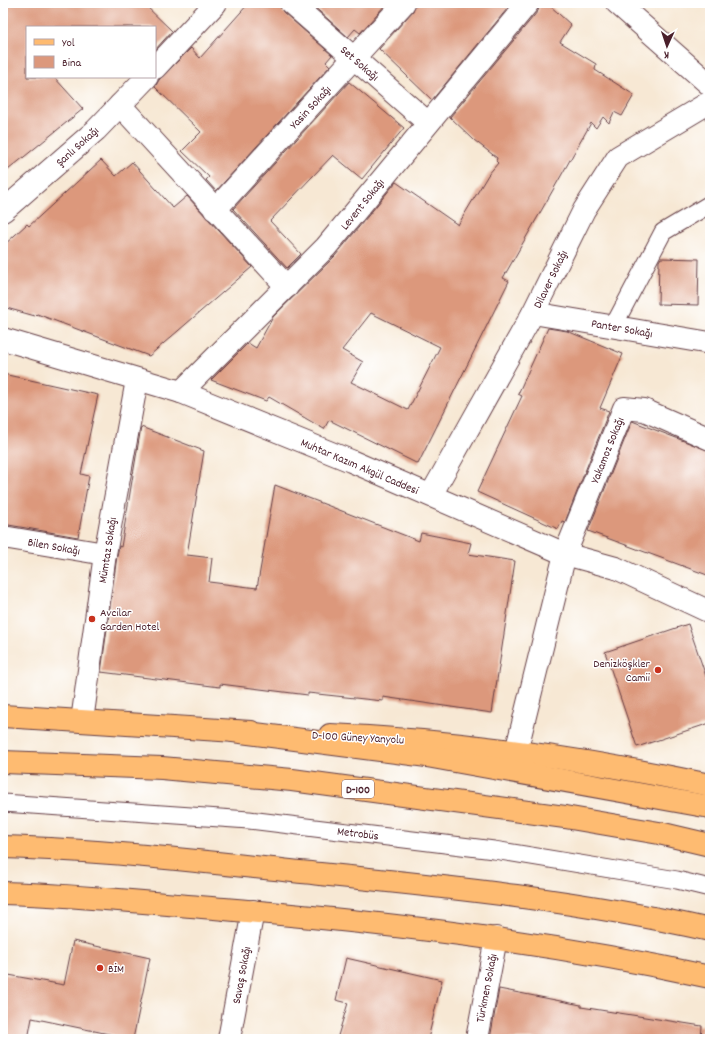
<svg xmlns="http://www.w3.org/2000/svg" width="713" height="1042" viewBox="0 0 713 1042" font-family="Dekko,sans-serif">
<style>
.building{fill:#dc987c;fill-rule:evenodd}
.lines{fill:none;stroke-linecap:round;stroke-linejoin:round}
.service-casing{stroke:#643d44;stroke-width:19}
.minor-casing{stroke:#643d44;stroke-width:24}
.tertiary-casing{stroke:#643d44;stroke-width:24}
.primary-casing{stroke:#643d44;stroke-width:24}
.trunk-casing{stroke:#643d44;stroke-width:24}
.service{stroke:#fff;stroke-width:17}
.minor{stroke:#fff;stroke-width:22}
.tertiary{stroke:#fff;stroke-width:22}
.primary{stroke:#febb71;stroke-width:22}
.trunk{stroke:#febb71;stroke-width:22}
.poi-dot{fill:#c8321e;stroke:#fff;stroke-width:1.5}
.labels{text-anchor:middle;stroke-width:3;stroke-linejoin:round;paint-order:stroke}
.shield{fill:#fff;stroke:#80626b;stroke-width:1}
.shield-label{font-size:11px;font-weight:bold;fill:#4a1f2b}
.street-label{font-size:12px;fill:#4a1f2b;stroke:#fff}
.poi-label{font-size:12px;fill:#4a1f2b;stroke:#fff;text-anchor:start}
</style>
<rect width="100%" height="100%" fill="#fff"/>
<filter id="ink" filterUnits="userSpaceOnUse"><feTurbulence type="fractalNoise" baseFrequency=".025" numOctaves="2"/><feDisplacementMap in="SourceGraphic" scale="8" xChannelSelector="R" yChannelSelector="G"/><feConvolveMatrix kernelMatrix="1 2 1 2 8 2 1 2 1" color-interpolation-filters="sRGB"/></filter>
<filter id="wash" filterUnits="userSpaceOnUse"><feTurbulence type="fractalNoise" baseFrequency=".012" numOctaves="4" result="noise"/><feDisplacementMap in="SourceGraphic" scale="16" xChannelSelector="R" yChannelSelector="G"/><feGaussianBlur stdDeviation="0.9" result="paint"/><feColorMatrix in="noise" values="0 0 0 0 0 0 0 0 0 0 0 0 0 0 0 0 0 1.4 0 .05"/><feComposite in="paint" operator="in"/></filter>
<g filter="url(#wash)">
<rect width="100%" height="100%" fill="#f7e8d4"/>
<g id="blocks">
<!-- building -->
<g class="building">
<path d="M3 3H143L172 31 155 50V27H27V77H54L83 109 3 174Z"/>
<path d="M249 3H279L283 12 332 55 326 62 330 66 216 191 206 180 209 177 182 151 201 132 155 87 159 80 191 48 200 58Z"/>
<path d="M310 3H387L360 33 355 29 348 37Z"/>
<path d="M416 3H512L432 100 379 49 413 11Z"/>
<path d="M540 3H547L571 25 560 42 596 64 595 70 634 95 622 116 614 112 609 123 603 117 596 128 591 123 503 278 509 281 418 464 329 420 324 429 269 397 266 401 211 380 248 343 256 348 273 317 335 256 396 182 458 225 488 175 498 163 496 161 497 158 474 140 450 117 538 11ZM371 313 440 347 408 410 351 382 363 362 342 350Z"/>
<path d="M349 82 404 128 362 179 333 155 270 221 301 254 287 268 233 209Z"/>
<path d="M101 160 116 176 132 162 173 208 187 196 252 267 149 356 37 314 35 316 3 307V246L27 224 29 226Z"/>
<path d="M661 258 699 259 698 305 658 304 659 261Z"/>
<path d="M548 328 567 331 623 354 600 408 609 411 565 522 562 521 558 529 477 492 522 396 518 394Z"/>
<path d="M3 374 98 395 81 474 89 476 78 537 3 524Z"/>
<path d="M632 421 710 451V576L588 531Z"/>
<path d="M141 427 204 451 187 555 212 558 209 582 257 588 275 485 419 541 421 533 471 543 468 554 515 561 492 713 383 697V701L308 693V695L220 684V687L101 672 117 556 119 546 121 547Z"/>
<path d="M688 624 710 688V723L637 747 605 652Z"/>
<path d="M73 941 150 958 133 1039 32 1018 28 1039H3V974L64 985Z"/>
<path d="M346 958 442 980 428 1039H337L348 1003 336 1000Z"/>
<path d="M499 989 581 1005V1007L702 1026 701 1039H490Z"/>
</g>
</g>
</g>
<g filter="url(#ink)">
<use href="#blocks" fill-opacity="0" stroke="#643d44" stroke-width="1"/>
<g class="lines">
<defs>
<g id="service">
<path d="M613 327 663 232 710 204"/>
<path d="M3 803 249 820 494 850 677 880 710 888"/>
</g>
<g id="minor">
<path d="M291 3 428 123"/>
<path d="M617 3 710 85"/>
<path d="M155 68 216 3"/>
<path d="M120 105 287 287"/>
<path d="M215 210 404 3"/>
<path d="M3 211 96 130 147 77"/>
<path d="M533 313 710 343"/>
<path d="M181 392 326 247 528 3"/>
<path d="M431 495 533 313 584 210 618 157 710 102"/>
<path d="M3 537 105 554"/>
<path d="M82 721 105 554 137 380"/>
<path d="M516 752 565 554 624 408 644 410 710 439"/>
<path d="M229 1039 253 911"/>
<path d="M477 1039 496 938"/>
</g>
<path id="tertiary" d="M3 339 181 392 351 461 565 554 616 568 710 612"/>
<g id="primary">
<path d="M3 716 251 732"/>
<path d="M330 735C457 740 585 759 710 785"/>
<path d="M3 893C77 895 151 903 224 909 389 923 549 942 710 977"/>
</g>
<g id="trunk">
<path d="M233 731 427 756 710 807"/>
<path d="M3 762 162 768 292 780 565 817 659 833 710 845"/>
<path d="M3 847C109 850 215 863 320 874 450 887 583 901 710 930"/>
</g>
</defs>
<!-- service casing -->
<use href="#service" class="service-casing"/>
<!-- minor casing -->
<use href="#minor" class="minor-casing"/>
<!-- tertiary casing -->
<use href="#tertiary" class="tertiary-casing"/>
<!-- primary casing -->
<use href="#primary" class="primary-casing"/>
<!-- trunk casing -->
<use href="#trunk" class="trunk-casing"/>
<!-- service -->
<use href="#service" class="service"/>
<!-- minor -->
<use href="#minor" class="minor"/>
<!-- tertiary -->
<use href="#tertiary" class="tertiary"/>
<!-- primary -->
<use href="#primary" class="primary"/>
<!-- trunk -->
<use href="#trunk" class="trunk"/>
</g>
</g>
<!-- markers -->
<g class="poi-dot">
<circle cx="92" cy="619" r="4"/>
<circle cx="658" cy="670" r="4"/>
<circle cx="100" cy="968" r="4"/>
</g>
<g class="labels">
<!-- shield labels -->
<rect class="shield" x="342" y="780" width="32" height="18" rx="3"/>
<g class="shield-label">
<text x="358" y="793">D-100</text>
</g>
<!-- street labels -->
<g class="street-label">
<text transform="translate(360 63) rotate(41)" y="4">Set Sokağı</text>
<text transform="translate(310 107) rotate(-47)" y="4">Yasin Sokağı</text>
<text transform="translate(77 146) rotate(-42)" y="4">Şanlı Sokağı</text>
<text transform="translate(362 204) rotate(-51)" y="4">Levent Sokağı</text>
<text transform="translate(550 279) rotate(-64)" y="4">Dilaver Sokağı</text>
<text transform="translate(622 328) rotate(10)" y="4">Panter Sokağı</text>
<text transform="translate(607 450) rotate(-68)" y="4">Yakamoz Sokağı</text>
<text transform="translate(360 466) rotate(23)" y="4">Muhtar Kazım Akgül Caddesi</text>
<text transform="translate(54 546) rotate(10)" y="4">Bilen Sokağı</text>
<text transform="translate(107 550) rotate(-81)" y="4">Mümtaz Sokağı</text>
<text transform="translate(358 737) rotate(3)" y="4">D-100 Güney Yanyolu</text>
<text transform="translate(358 833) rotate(7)" y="4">Metrobüs</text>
<text transform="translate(241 975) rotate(-79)" y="4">Savaş Sokağı</text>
<text transform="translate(486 988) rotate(-79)" y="4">Türkmen Sokağı</text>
</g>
<!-- poi labels -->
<g class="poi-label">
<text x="100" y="616">Avcilar<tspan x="100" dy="14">Garden Hotel</tspan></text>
<text x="650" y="667" text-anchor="end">Denizköşkler<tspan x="650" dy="14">Camii</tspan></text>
<text x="108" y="972">BİM</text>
</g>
</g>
<!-- margin -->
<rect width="713" height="1042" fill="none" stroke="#fff" stroke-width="16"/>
<!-- legend -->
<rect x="26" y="26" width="130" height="52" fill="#ffffff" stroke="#b7a5aa"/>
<rect x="34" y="39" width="20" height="6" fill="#febb71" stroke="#b7a5aa"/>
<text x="62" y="46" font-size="12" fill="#4a1f2b">Yol</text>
<rect x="34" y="56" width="20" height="12" fill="#dc987c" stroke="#b7a5aa"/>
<text x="62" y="66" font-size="12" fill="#4a1f2b">Bina</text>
<!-- north arrow -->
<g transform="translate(667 46) rotate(183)" stroke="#ffffff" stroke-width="3" paint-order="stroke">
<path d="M0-3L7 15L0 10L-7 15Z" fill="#4a1f2b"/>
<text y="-6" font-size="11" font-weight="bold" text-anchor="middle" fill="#4a1f2b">K</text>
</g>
</svg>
